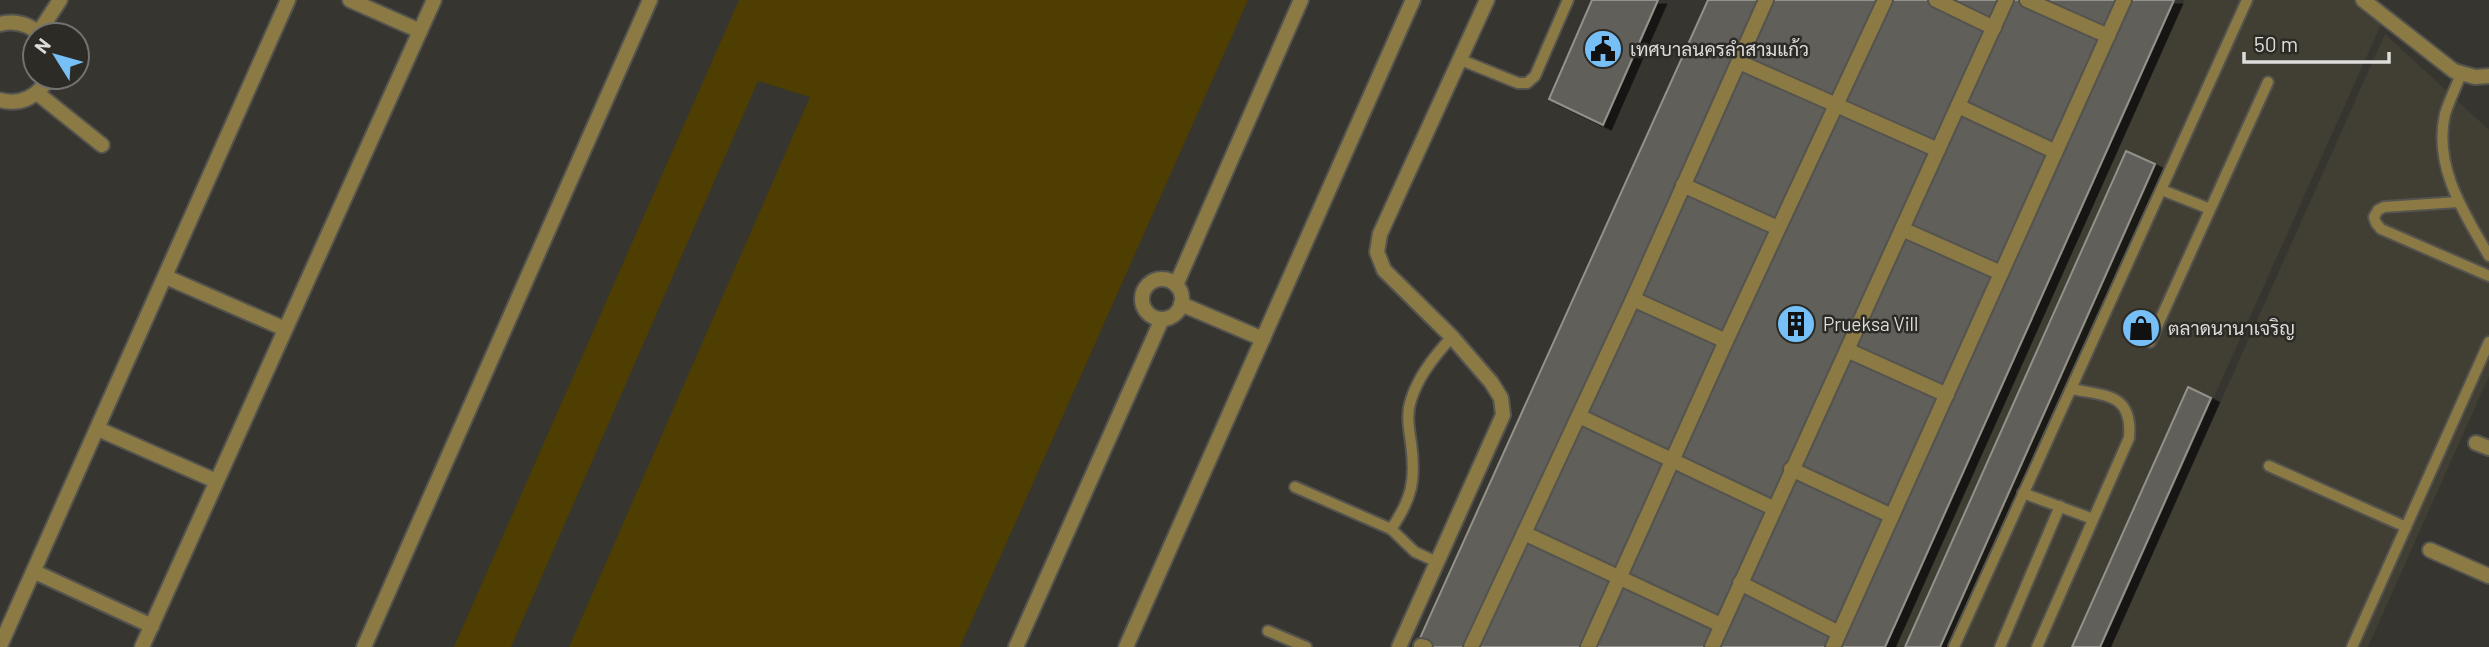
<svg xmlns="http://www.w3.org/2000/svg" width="2489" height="647" viewBox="0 0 2489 647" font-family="Barlow,Sarabun,sans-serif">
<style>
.built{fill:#413e33}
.green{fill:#4e3e01}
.building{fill:#605f5a;stroke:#92918b;stroke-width:2;filter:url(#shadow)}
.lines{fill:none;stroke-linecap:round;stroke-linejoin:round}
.service-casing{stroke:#54534f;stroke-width:14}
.minor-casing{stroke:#54534f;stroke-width:18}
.tertiary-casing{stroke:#54534f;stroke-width:18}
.service{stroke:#8b7a44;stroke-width:10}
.minor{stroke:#8b7a44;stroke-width:14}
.tertiary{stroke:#8b7a44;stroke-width:14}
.labels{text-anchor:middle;stroke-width:5;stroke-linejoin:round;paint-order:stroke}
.poi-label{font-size:19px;fill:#dedddb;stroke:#2c2b26;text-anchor:start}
</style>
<defs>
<filter id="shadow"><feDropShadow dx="8" dy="4.5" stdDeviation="0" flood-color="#0009"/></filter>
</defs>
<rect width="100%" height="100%" fill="#363530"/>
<!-- built -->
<g class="built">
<path d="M2185 0H2376L2388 9 2102 647H1895Z"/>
<path d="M2385 34 2489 130V376L2368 647H2111Z"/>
</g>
<!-- green -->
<path class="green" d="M739 0H1248L960 647H569L810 97 758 81 511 647H454Z"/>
<!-- building -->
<g class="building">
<path d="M1592 0H1658L1603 125 1549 99Z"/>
<path d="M1708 0H2174L1885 647H1416Z"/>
<path d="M2126 151 2155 164 1940 647H1905Z"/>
<path d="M2188 387 2211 398 2100 647H2072Z"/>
</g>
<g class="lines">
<defs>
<g id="service">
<path d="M1461 60 1518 83H1527L1535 76 1568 0"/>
<path d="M2461 74C2456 87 2449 101 2445 114 2433 166 2464 213 2489 256"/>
<path d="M2162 190 2210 209"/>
<path d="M2458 202 2384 207 2378 210 2374 217 2376 223 2381 229 2489 276"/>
<path d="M2150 342 2268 82"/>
<path d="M2269 466 2406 527"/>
<path d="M1295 487 1391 529"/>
<path d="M2023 493 2093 519"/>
<path d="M1437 562 1415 552 1391 529C1412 499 1416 480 1411 443 1409 429 1406 414 1411 400 1418 376 1435 355 1452 337"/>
<path d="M1268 631 1306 647"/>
<path d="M1954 647 2247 0"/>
<path d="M2000 647 2060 506"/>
<path d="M2037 647 2129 438C2133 394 2107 396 2072 389"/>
<path d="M2352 647 2489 342"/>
</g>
<g id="minor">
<path d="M350 0 420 31"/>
<path d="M1936 0 1994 28"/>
<path d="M2027 0 2108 36"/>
<path d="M0 24C16 20 29 24 41 35"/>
<path d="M39 32 60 0"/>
<path d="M1739 62 1938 150"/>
<path d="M37 93 102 145"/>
<path d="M0 100C20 106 40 96 48 77"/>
<path d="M1958 106 2054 151"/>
<path d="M1683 185 1778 228"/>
<path d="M1902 229 2001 273"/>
<path d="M166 277 285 329"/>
<circle cx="1162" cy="299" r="20"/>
<path d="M1176 285 1301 0"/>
<path d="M1633 299 1726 341"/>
<path d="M1181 304 1263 339"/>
<path d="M1847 350 1947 395"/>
<path d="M1579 416 1773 508"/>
<path d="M98 429 216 481"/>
<path d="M2476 443 2489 448"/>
<path d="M1791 469 1892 516"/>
<path d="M1524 533 1721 625"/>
<path d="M2430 550 2489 576"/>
<path d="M35 572 152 626"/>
<path d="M1740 583 1839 633"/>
<path d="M0 646 288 0"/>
<path d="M1421 646 1425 647"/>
<path d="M142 647 434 0"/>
<path d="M364 647 650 0"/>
<path d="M1016 647 1162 319"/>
<path d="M1126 647 1413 0"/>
<path d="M1399 647 1503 415 1501 398 1491 382 1452 337 1384 270 1377 252 1380 234 1487 0"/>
<path d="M1471 647 1633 299 1766 0"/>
<path d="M1588 647 1726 341 1885 0"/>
<path d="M1712 647 2006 0"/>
<path d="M1833 647 2124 0"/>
</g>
<path id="tertiary" d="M2363 0 2454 71 2475 77 2489 76"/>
</defs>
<!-- service casing -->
<use href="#service" class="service-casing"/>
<!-- minor casing -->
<use href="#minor" class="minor-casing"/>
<!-- tertiary casing -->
<use href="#tertiary" class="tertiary-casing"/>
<!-- service -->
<use href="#service" class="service"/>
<!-- minor -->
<use href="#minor" class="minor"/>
<!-- tertiary -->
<use href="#tertiary" class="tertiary"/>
</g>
<!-- icons -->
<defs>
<symbol id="civic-disc" viewBox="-11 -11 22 22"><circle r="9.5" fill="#76c0f7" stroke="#2c2b26"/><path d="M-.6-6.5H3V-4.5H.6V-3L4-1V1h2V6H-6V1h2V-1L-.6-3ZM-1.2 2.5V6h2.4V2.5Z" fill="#111"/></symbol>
<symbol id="building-disc" viewBox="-11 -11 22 22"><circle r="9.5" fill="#76c0f7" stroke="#2c2b26"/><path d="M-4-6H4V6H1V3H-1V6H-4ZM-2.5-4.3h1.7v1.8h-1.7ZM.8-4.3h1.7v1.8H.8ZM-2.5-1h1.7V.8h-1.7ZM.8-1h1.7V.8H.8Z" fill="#111"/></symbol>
<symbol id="shop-disc" viewBox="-11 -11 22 22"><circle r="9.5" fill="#76c0f7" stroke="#2c2b26"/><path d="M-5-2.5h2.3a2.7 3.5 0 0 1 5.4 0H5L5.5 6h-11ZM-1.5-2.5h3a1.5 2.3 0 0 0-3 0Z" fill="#111"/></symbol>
</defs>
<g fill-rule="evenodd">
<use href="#civic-disc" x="1581" y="27" width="44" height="44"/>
<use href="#building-disc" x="1774" y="302" width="44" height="44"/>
<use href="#shop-disc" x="2119" y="306" width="44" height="44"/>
</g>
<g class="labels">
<!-- poi labels -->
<g class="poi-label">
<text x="1630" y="56">เทศบาลนครลำสามแก้ว</text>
<text x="1823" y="331">Prueksa Vill</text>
<text x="2168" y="335">ตลาดนานาเจริญ</text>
</g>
</g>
<!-- north arrow -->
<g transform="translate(56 56) rotate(307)"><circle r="33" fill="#2c2b26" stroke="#73726e" stroke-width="2"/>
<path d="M0-5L12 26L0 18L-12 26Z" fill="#76c0f7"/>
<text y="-10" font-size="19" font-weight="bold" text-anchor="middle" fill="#dedddb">N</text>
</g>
<!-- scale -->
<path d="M2244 52v10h145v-10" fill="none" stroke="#dedddb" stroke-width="3.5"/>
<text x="2254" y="52" font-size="21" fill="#dedddb" stroke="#2c2b26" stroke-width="5" paint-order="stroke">50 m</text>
</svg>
